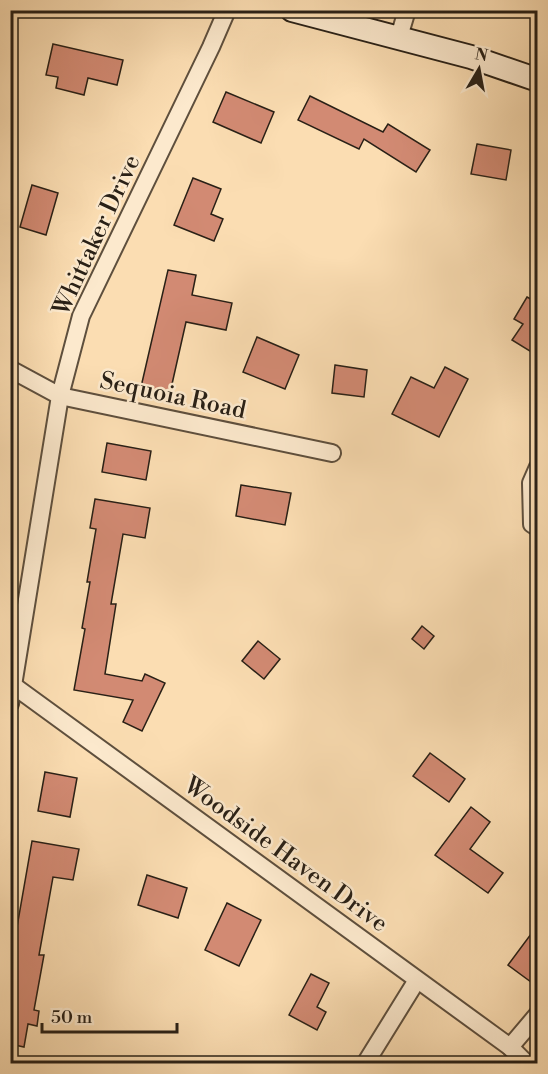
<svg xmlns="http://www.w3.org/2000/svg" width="548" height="1074" viewBox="0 0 548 1074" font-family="'Libre Bodoni',serif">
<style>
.building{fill:#d28a73;stroke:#292016;stroke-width:1.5}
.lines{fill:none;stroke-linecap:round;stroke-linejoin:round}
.street-casing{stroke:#5e4f3d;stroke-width:20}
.secondary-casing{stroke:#292016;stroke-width:26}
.street{stroke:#fce9cd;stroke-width:16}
.secondary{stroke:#fce9cd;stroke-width:22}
.labels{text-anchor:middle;stroke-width:5;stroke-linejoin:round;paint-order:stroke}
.street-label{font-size:24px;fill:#292016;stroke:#fce9cd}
</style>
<rect width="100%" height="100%" fill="#fbddb2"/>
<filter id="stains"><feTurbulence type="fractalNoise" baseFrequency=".00333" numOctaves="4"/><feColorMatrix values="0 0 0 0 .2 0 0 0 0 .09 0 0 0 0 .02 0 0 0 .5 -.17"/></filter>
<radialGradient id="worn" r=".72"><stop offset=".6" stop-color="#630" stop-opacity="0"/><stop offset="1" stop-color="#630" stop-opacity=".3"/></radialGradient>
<!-- building -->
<g class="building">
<path d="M53 44 123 60 117 85 88 78 84 95 56 88 58 77 46 75Z"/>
<path d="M226 92 274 112 261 143 213 122Z"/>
<path d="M310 96 383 132 388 124 430 150 416 172 364 139 359 149 298 120Z"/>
<path d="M477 144 511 150 506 180 471 174Z"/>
<path d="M193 178 221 189 211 214 223 219 214 241 174 225Z"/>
<path d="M32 185 58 193 46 235 20 227Z"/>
<path d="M168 270 196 275 192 295 232 303 226 330 186 322 170 393 141 387Z"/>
<path d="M527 297 536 302 537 300V345L533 353 512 340 523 324 514 319Z"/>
<path d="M257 337 299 355 285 389 243 372Z"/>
<path d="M335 365 367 370 364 397 332 393Z"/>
<path d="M445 367 468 379 439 437 392 414 411 377 434 388Z"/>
<path d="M107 443 151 451 146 480 102 472Z"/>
<path d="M241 485 291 493 285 525 236 516Z"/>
<path d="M95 499 150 508 145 538 123 534 111 604H116L105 674 142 681 145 674 165 683 142 731 123 722 133 700 74 690 85 629 82 628 90 582H87L96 529 90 528Z"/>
<path d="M422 626 434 636 424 649 412 639Z"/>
<path d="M258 641 280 659 264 679 242 661Z"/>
<path d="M430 753 465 779 449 802 413 776Z"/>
<path d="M45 772 77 778 70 817 38 811Z"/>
<path d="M471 807 490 822 470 849 503 873 488 893 435 855Z"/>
<path d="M32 841 79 849 73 880 53 877 39 955H44L34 1010 39 1011 37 1026 28 1024 24 1047 10 1044V949L13 950Z"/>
<path d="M147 875 187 888 178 918 138 905Z"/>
<path d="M227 903 261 920 239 966 205 950Z"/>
<path d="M537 926V974L531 982 508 965Z"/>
<path d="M311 974 329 983 317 1007 326 1012 317 1030 289 1015Z"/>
</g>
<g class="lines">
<defs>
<g id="street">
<path d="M399 37 407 10"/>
<path d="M10 369 60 396 332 453"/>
<path d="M538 467 531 483 532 524 538 528"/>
<path d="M14 686 510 1047 527 1064"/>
<path d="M10 704 60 396 81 316 211 47 227 10"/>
<path d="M510 1047 538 1014"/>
<path d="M365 1064 417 980"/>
</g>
<path id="secondary" d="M292 10 471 57 538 80"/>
</defs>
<!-- street casing -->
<use href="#street" class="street-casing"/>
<!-- secondary casing -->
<use href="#secondary" class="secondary-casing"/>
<!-- street -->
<use href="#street" class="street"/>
<!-- secondary -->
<use href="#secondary" class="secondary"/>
</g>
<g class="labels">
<!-- street labels -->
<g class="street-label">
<text transform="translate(96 235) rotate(-65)" y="8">Whittaker Drive</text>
<text transform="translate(173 395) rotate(12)" y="8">Sequoia Road</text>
<text transform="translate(286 854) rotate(36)" y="8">Woodside Haven Drive</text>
</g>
</g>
<!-- margin -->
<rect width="548" height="1074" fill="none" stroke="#fbddb2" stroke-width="36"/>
<rect x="12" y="12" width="524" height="1050" fill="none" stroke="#292016" stroke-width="3"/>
<rect x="18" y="18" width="512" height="1038" fill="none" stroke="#292016" stroke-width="1.5"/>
<!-- north arrow -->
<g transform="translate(479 69) rotate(10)" stroke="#fce9cd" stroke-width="4.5" paint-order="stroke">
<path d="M0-4.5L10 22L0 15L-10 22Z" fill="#292016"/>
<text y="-9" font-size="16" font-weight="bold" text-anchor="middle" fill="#292016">N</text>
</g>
<!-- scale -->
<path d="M42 1023v9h135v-9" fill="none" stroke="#292016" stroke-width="3"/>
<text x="51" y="1023" font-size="18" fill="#292016" stroke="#fce9cd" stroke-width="4.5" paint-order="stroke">50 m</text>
<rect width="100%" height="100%" filter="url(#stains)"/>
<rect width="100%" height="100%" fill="url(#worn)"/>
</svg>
